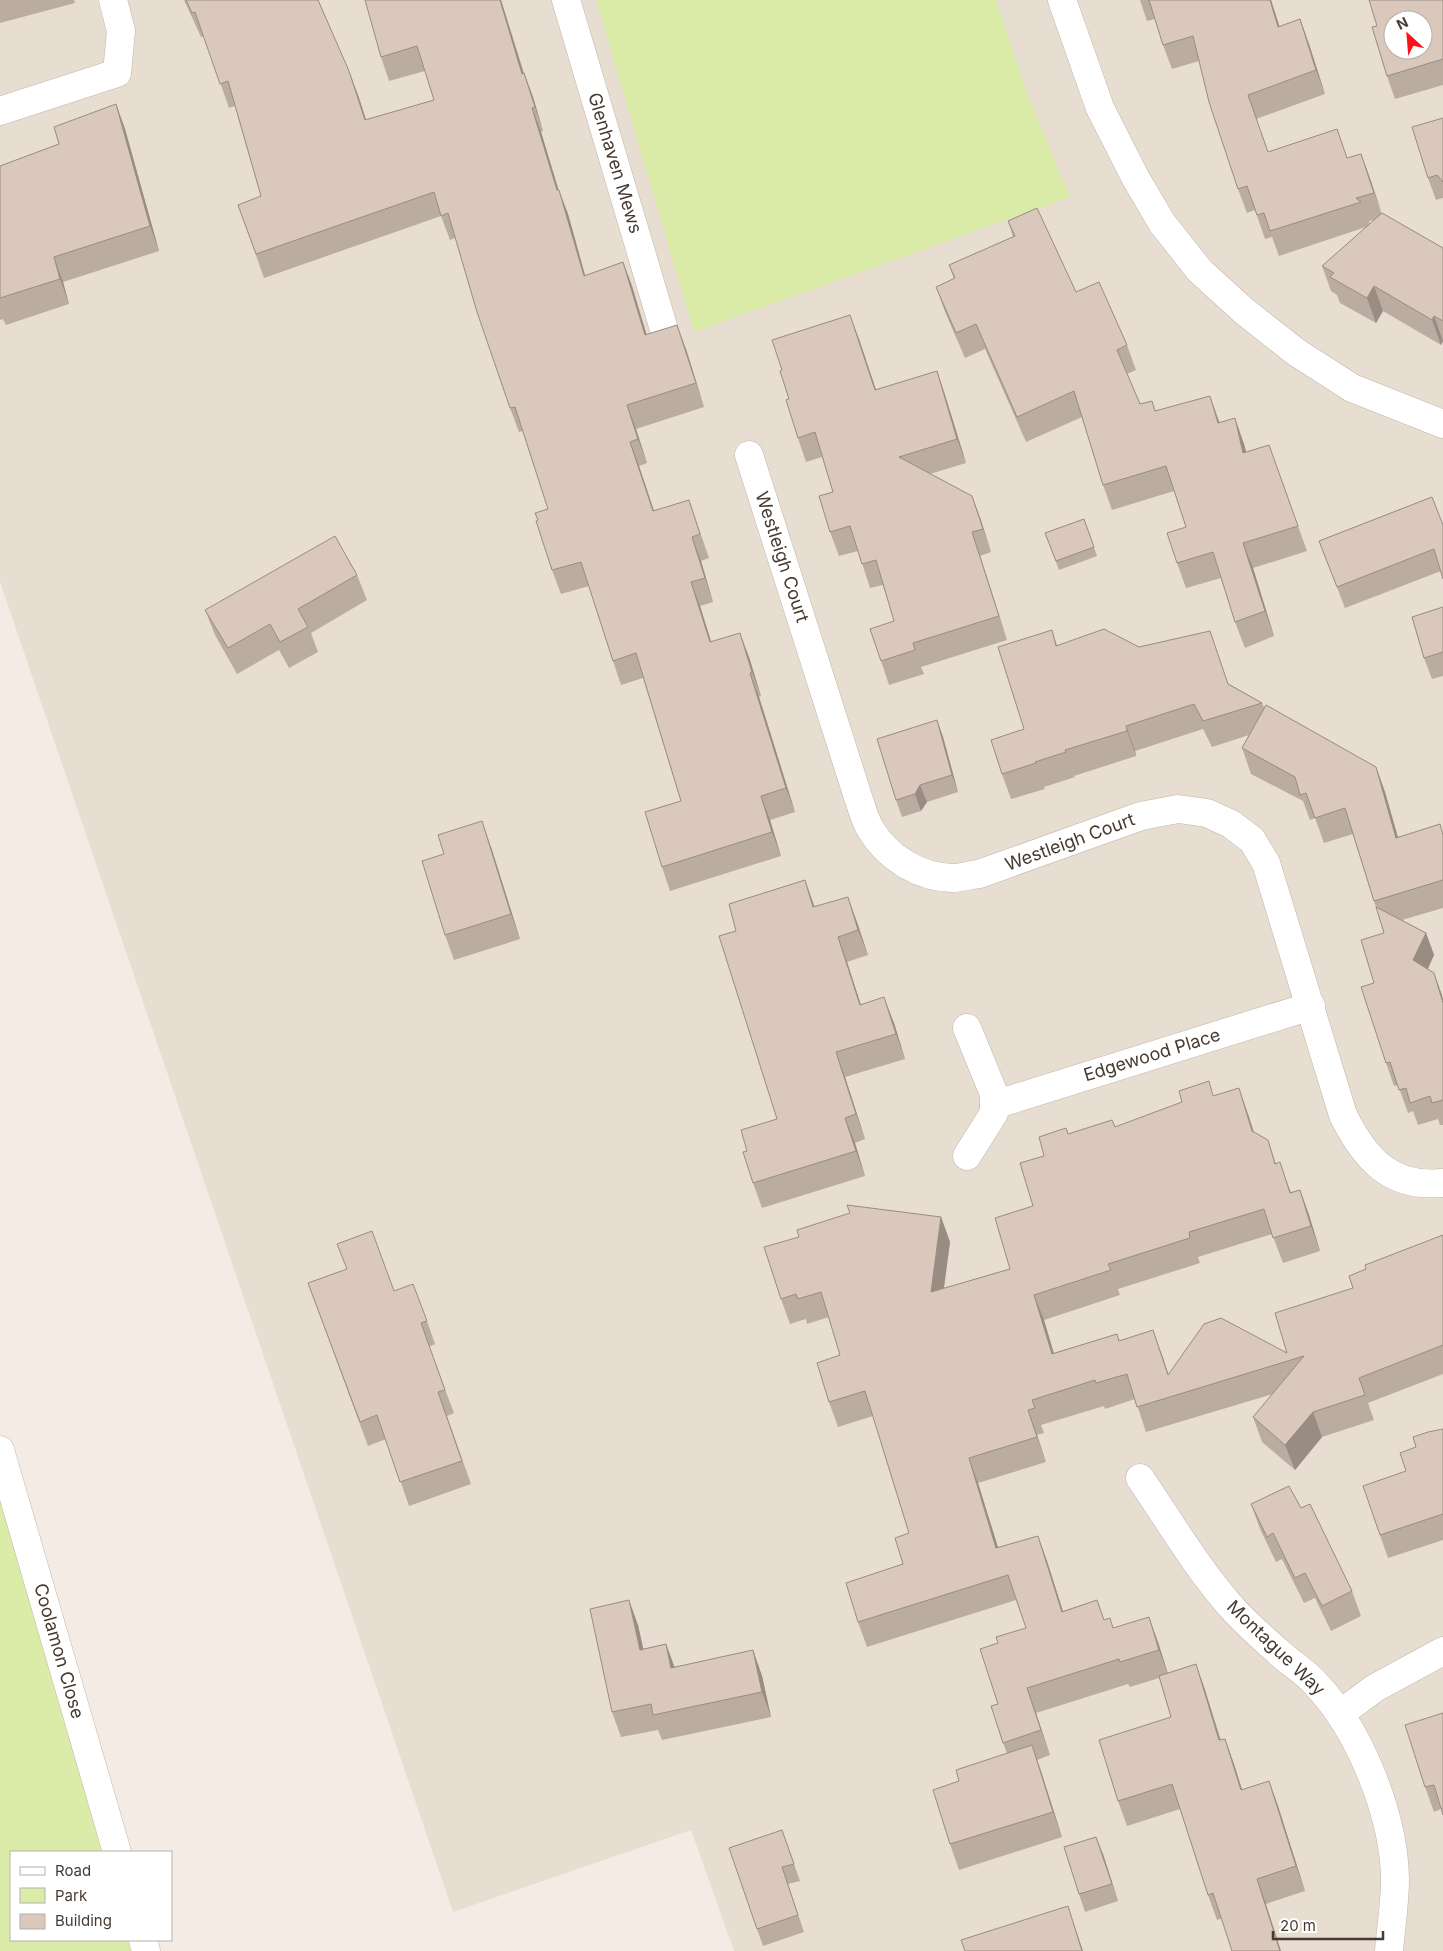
<svg xmlns="http://www.w3.org/2000/svg" width="1443" height="1951" viewBox="0 0 1443 1951" font-family="Inter,sans-serif">
<style>
.residential{fill:#e8ddd1;fill-rule:evenodd}
.green{fill:#daeca8}
.lines{fill:none;stroke-linecap:round;stroke-linejoin:round}
.minor-casing{stroke:#c3b5a9;stroke-width:29}
.tertiary-casing{stroke:#c3b5a9;stroke-width:29}
.minor{stroke:#fff;stroke-width:28}
.tertiary{stroke:#fff;stroke-width:28}
.wall{fill:#bbaca1;fill-rule:evenodd}
.shaded-wall{fill:#988c83}
.building{fill:#d9c8bb;stroke:#988c83;fill-rule:evenodd}
.labels{text-anchor:middle;stroke-width:4;stroke-linejoin:round;paint-order:stroke}
.street-label{font-size:18px;fill:#463b33;stroke:#fff}
</style>
<rect width="100%" height="100%" fill="#f4ece4"/>
<!-- residential -->
<path class="residential" d="M0 0H1443V1951H734L691 1830 453 1912 0 582ZM1393 20H1423V50H1393Z"/>
<!-- green -->
<g class="green">
<path d="M596 0H996L1028 96 1070 197 694 332Z"/>
<path d="M0 1450 117 1852H11V1940H143L146 1951H0Z"/>
</g>
<g class="lines">
<defs>
<g id="minor">
<path d="M566 0 663 326"/>
<path d="M0 111 117 73 121 31 113 0"/>
<path d="M749 455 858 797C862 808 865 821 871 830 888 858 919 877 952 878 960 878 970 875 979 874L1141 816 1178 809 1207 813 1231 824 1252 840 1266 863 1343 1115C1365 1159 1390 1188 1443 1183"/>
<path d="M967 1028 994 1094V1113L967 1156"/>
<path d="M994 1105 1311 1006"/>
<path d="M0 1450 117 1852"/>
<path d="M1140 1478C1170 1522 1198 1570 1234 1610 1251 1628 1270 1645 1289 1661 1298 1668 1308 1675 1315 1683 1360 1730 1394 1815 1395 1879 1395 1903 1391 1927 1389 1951"/>
<path d="M1340 1714 1375 1688 1443 1651"/>
<path d="M143 1940 146 1951"/>
</g>
<path id="tertiary" d="M1062 0 1100 108 1135 177 1162 223 1200 271 1244 311 1296 352 1352 388 1443 424"/>
</defs>
<!-- minor casing -->
<use href="#minor" class="minor-casing"/>
<!-- tertiary casing -->
<use href="#tertiary" class="tertiary-casing"/>
<!-- minor -->
<use href="#minor" class="minor"/>
<!-- tertiary -->
<use href="#tertiary" class="tertiary"/>
</g>
<!-- wall -->
<g class="wall">
<path d="M0 0H74L75 3 0 23Z"/>
<path d="M184 0H318L358 95 366 120 434 100 425 71 389 81 381 57 501 0 524 73 533 97 543 131 541 132 558 190 568 214 585 276 623 262 632 286 646 335 686 349 704 407 636 429 647 463 639 466 654 511 689 500 709 558 701 561 713 602 700 606 711 642 749 657 761 696 759 697 795 812 770 820 781 856 670 891 662 867 681 801 643 678 621 685 613 661 589 586 561 594 552 570 538 520 548 509 523 431 519 432 510 408 455 238 450 240 441 216 264 278 238 205 261 196 235 106 229 108 204 36 201 37Z"/>
<path d="M1140 0H1271L1280 27 1300 19 1309 44 1325 94 1256 119 1268 152 1347 158 1361 154 1381 213 1443 248V341L1441 345 1383 311 1376 323 1340 303 1337 295 1331 291 1322 266 1366 227 1279 256 1272 237 1265 239 1255 210 1247 213 1238 189 1199 61 1172 69 1163 45 1155 19 1147 21ZM1375 220 1370 224 1369 221Z"/>
<path d="M1443 0V85L1395 99 1387 76 1377 26Z"/>
<path d="M116 104 125 129 159 251 63 282 69 304 6 325 3 319 0 320V166L59 144Z"/>
<path d="M1443 118V198L1436 200 1428 178Z"/>
<path d="M1008 221 1127 345 1136 370 1127 374 1140 404 1156 410 1220 423 1244 444 1246 452 1269 445 1307 551 1253 568 1274 636 1245 648 1235 622 1221 578 1186 588 1177 563 1186 527 1174 491 1112 510 1103 485 1082 417 1026 442 985 349 965 358 945 312 936 287 954 279 949 265 1013 237Z"/>
<path d="M859 339 876 390 937 371 945 395 966 463 930 474 972 496 991 552 980 556 1007 640 921 667 924 674 889 685 881 661 894 621 883 585 870 588 858 551 839 556 830 532 833 492 822 457 806 462 798 438 789 399Z"/>
<path d="M1432 497 1441 571 1345 608 1319 541Z"/>
<path d="M1084 519 1097 556 1059 570 1045 533Z"/>
<path d="M357 575 367 600 311 633 318 652 289 668 279 650 237 674 215 635 205 610Z"/>
<path d="M1443 607V676L1432 679 1424 658Z"/>
<path d="M1052 630 1057 645 1139 647 1229 684 1262 703 1264 707 1376 767 1385 792 1398 837 1443 833V908L1402 920 1426 933 1434 955 1428 969 1443 998V1125H1440L1438 1119 1418 1125 1413 1111 1408 1113 1398 1085 1394 1086 1386 1063 1374 983 1384 933 1353 834 1324 843 1315 818 1310 820 1303 801 1251 774 1242 748 1249 735 1212 747 1203 729 1135 751 1136 756 1074 776 1075 777 1044 787 1045 789 1011 799 1002 774 1024 729Z"/>
<path d="M937 720 943 737 958 792 927 802 921 811 902 817 896 800Z"/>
<path d="M491 847 520 939 454 960 445 935 444 854Z"/>
<path d="M815 906 857 922 868 955 847 962 861 1005 894 1023 905 1059 845 1077 865 1139 855 1143 865 1176 762 1208 753 1183 747 1151 777 1119Z"/>
<path d="M1214 1096 1248 1114 1254 1132 1268 1140 1276 1164 1291 1192 1300 1190 1309 1215 1320 1251 1283 1263 1272 1234 1198 1257 1200 1263 1118 1289 1120 1295 1044 1320 1054 1353 1117 1334 1119 1341 1162 1355 1168 1374 1287 1353 1353 1288 1366 1269 1443 1235V1374L1368 1403 1374 1420 1322 1437 1295 1470 1262 1442 1253 1417 1273 1394 1146 1432 1135 1399 1105 1409 1104 1406 1041 1425 1044 1433 1037 1435 1046 1462 978 1483 998 1548 1038 1536 1047 1561 1063 1611 1097 1600 1104 1620 1114 1628 1158 1642 1168 1673 1196 1664 1205 1690 1221 1740 1225 1739 1234 1764 1242 1790 1269 1781 1278 1806 1305 1891 1217 1920 1208 1895 1180 1809 1127 1826 1118 1801 1171 1717 1159 1678 1130 1687 1128 1684 1036 1713 1050 1755 1037 1760 1062 1837 959 1870 950 1844 959 1781 1007 1753 1003 1743 998 1704V1643L1026 1628 1016 1600 867 1647 858 1622 903 1564 909 1533 873 1416 838 1427 829 1402 840 1355 829 1317 807 1324 806 1319 790 1324 781 1299 941 1217 950 1242 944 1288 1010 1269 1033 1206 1044 1156 1068 1134 1115 1127Z"/>
<path d="M308 1283 394 1291 427 1321 435 1344 429 1347 454 1413 447 1416 471 1484 409 1506 386 1439 368 1446Z"/>
<path d="M1443 1429V1540L1388 1558 1380 1535 1416 1447Z"/>
<path d="M1251 1504 1301 1508 1352 1591 1361 1616 1331 1631 1315 1598 1304 1603 1282 1559 1276 1562 1260 1529Z"/>
<path d="M638 1625 643 1649 666 1644 675 1668 753 1650 762 1676 771 1717 662 1740 658 1730 621 1737 612 1712Z"/>
<path d="M1443 1713 1441 1809 1434 1812 1425 1787Z"/>
<path d="M782 1830 800 1881 788 1884 804 1932 763 1946 757 1929Z"/>
<path d="M1103 1854 1118 1901 1085 1912 1079 1894Z"/>
</g>
<!-- shaded-wall -->
<g class="shaded-wall">
<path d="M500 0H501L531 98 522 74Z"/>
<path d="M1270 0H1271L1287 52 1278 27Z"/>
<path d="M1300 19 1309 44 1325 94 1316 70Z"/>
<path d="M349 71 358 95 374 144 365 120Z"/>
<path d="M524 73 533 97 543 131 535 107Z"/>
<path d="M116 104 125 129 159 251 150 226Z"/>
<path d="M532 108 541 132 566 214 557 190Z"/>
<path d="M1361 154 1370 178 1383 217 1374 193Z"/>
<path d="M559 190 568 214 592 300 584 276Z"/>
<path d="M54 257 63 282 69 304 60 279Z"/>
<path d="M623 262 632 286 654 359 645 335Z"/>
<path d="M1374 286 1383 311 1376 323 1367 298Z"/>
<path d="M850 315 859 339 884 414 875 390Z"/>
<path d="M1434 316 1443 341 1441 345 1432 320Z"/>
<path d="M677 325 686 349 704 407 696 383Z"/>
<path d="M937 371 945 395 966 463 957 439Z"/>
<path d="M1210 396 1219 421 1227 448 1218 423Z"/>
<path d="M627 405 636 429 647 463 638 439Z"/>
<path d="M1235 418 1244 444 1253 478 1243 453Z"/>
<path d="M630 442 639 466 662 535 653 511Z"/>
<path d="M972 496 981 520 991 552 983 529Z"/>
<path d="M972 532 980 556 1007 640 999 616Z"/>
<path d="M692 537 701 561 713 602 705 578Z"/>
<path d="M1243 543 1253 568 1274 636 1265 611Z"/>
<path d="M691 582 700 606 719 667 710 642Z"/>
<path d="M740 633 749 657 761 696 752 672Z"/>
<path d="M750 673 759 697 795 812 786 788Z"/>
<path d="M937 720 943 737 958 792 952 775Z"/>
<path d="M1126 726 1135 751 1136 756 1127 731Z"/>
<path d="M1376 767 1385 792 1405 863 1396 838Z"/>
<path d="M920 785 927 802 921 811 915 794Z"/>
<path d="M761 796 770 820 781 856 772 832Z"/>
<path d="M482 821 491 847 520 939 511 914Z"/>
<path d="M805 880 814 905 822 932 813 907Z"/>
<path d="M848 897 857 922 868 955 858 930Z"/>
<path d="M1426 933 1434 955 1421 983 1413 960Z"/>
<path d="M838 937 847 962 869 1030 860 1005Z"/>
<path d="M1434 973 1442 995 1443 1003Z"/>
<path d="M884 997 894 1023 905 1059 896 1034Z"/>
<path d="M836 1052 845 1077 865 1139 856 1114Z"/>
<path d="M1239 1088 1248 1114 1261 1156 1252 1131Z"/>
<path d="M845 1118 855 1143 865 1176 856 1151Z"/>
<path d="M1280 1162 1289 1188 1299 1218 1290 1193Z"/>
<path d="M1300 1190 1309 1215 1320 1251 1311 1226Z"/>
<path d="M941 1217 950 1242 940 1317 931 1292Z"/>
<path d="M1034 1295 1044 1320 1061 1379 1052 1354Z"/>
<path d="M1153 1330 1162 1355 1177 1400 1168 1375Z"/>
<path d="M1028 1410 1037 1435 1046 1462 1037 1437Z"/>
<path d="M1313 1412 1322 1437 1295 1470 1285 1445Z"/>
<path d="M969 1458 978 1483 1006 1573 996 1548Z"/>
<path d="M1038 1536 1047 1561 1071 1637 1062 1612Z"/>
<path d="M629 1600 638 1625 649 1675 640 1650Z"/>
<path d="M1149 1617 1158 1642 1168 1675 1159 1650Z"/>
<path d="M666 1644 675 1669 671 1668Z"/>
<path d="M753 1650 762 1676 771 1717 762 1692Z"/>
<path d="M1196 1664 1205 1690 1228 1766 1219 1740Z"/>
<path d="M1027 1688 1036 1713 1050 1755 1041 1730Z"/>
<path d="M1225 1739 1234 1764 1250 1815 1241 1790Z"/>
<path d="M1032 1745 1041 1771 1062 1837 1053 1812Z"/>
<path d="M1269 1781 1278 1806 1305 1891 1296 1866Z"/>
<path d="M1096 1837 1103 1854 1118 1901 1112 1884Z"/>
<path d="M1257 1879 1266 1904 1281 1951H1280Z"/>
<path d="M1068 1906 1083 1951H1082Z"/>
</g>
<!-- building -->
<g class="building">
<path d="M186 0H318L349 71 365 120 434 100 417 46 381 57 365 0H500L522 74 524 73 535 107 532 108 557 190H559L584 276 623 262 645 335 677 325 696 383 627 405 638 439 630 442 653 511 689 500 700 534 692 537 705 578 691 582 710 642 740 633 752 672 750 673 786 788 761 796 772 832 662 867 645 812 681 801 636 653 613 661 581 562 552 570 536 521 538 520 535 513 548 509 515 407 510 408 477 312 448 213 441 216 434 192 256 254 238 205 261 196 228 81 220 84 195 12 192 13Z"/>
<path d="M1149 0H1270L1278 27 1300 19 1316 70 1248 95 1268 152 1337 129 1347 158 1361 154 1374 193 1356 198 1361 202 1270 231 1264 213 1257 215 1247 186 1238 189 1209 102 1193 36 1163 45Z"/>
<path d="M1369 0H1443V59L1387 76 1372 27 1377 26ZM1393 20H1423V50H1393Z"/>
<path d="M116 104 150 226 54 257 60 279 0 298V166L59 144 54 127Z"/>
<path d="M1443 118V182L1437 175 1428 178 1412 127Z"/>
<path d="M1037 208 1076 292 1099 282 1127 345 1117 350 1140 404 1152 401 1155 411 1210 396 1218 423 1235 418 1243 453 1269 445 1298 526 1243 543 1265 611 1235 622 1213 552 1177 563 1167 533 1186 527 1166 466 1103 485 1074 391 1017 417 976 324 956 333 936 287 955 278 949 265 1015 236 1008 221Z"/>
<path d="M1382 213 1443 248V321L1434 316 1432 320 1374 286 1367 298 1330 277 1334 273 1322 266Z"/>
<path d="M850 315 875 390 937 371 957 439 899 457 972 496 983 529 972 532 999 616 913 643 915 650 881 661 870 629 894 621 876 560 862 564 850 526 830 532 819 496 833 492 815 432 798 438 786 400 789 399 780 371 782 370 772 340Z"/>
<path d="M1432 497 1443 525V579L1434 549 1337 587 1319 541Z"/>
<path d="M1084 519 1094 547 1056 561 1045 533Z"/>
<path d="M335 536 357 575 298 609 308 627 280 642 270 624 228 648 205 610Z"/>
<path d="M1443 607V652L1424 658 1412 617Z"/>
<path d="M1104 629 1139 647 1210 631 1228 684 1262 703 1203 721 1194 704 1126 726 1127 731 1065 750 1066 752 1035 762 1036 763 1002 774 991 740 1024 729 998 647 1052 630 1056 646Z"/>
<path d="M1266 705 1376 767 1396 838 1440 824 1443 835V880L1374 901 1345 808 1315 818 1306 793 1300 795 1295 777 1242 748Z"/>
<path d="M937 720 952 775 920 785 915 794 896 800 877 739Z"/>
<path d="M482 821 511 914 445 935 422 861 444 854 438 835Z"/>
<path d="M805 880 813 907 848 897 858 930 838 937 860 1005 884 997 896 1034 836 1052 856 1114 845 1118 856 1151 753 1183 743 1152 747 1151 741 1130 777 1119 719 936 736 931 729 904Z"/>
<path d="M1376 907 1426 933 1413 960 1434 973 1443 1003V1100L1432 1103 1430 1096 1410 1103 1406 1088 1399 1090 1390 1062 1386 1063 1361 987 1374 983 1361 940 1384 933Z"/>
<path d="M1209 1081 1213 1096 1239 1088 1252 1131 1268 1140 1275 1164 1280 1162 1290 1193 1300 1190 1311 1226 1273 1238 1264 1209 1189 1232 1190 1238 1108 1264 1111 1270 1034 1295 1052 1354 1117 1334 1119 1341 1153 1330 1168 1375 1204 1324 1221 1318 1287 1353 1275 1313 1353 1288 1349 1276 1366 1269 1365 1265 1443 1235V1345L1359 1378 1365 1395 1313 1412 1285 1445 1253 1417 1304 1356 1137 1407 1127 1374 1096 1383 1095 1380 1032 1400 1035 1408 1028 1410 1037 1437 969 1458 996 1548 1038 1536 1062 1612 1097 1600 1104 1620 1110 1618 1113 1628 1149 1617 1159 1650 1120 1662 1119 1659 1027 1688 1041 1730 1003 1743 991 1706 998 1704 980 1649 998 1643 996 1637 1026 1628 1008 1575 858 1622 846 1583 903 1564 895 1538 909 1533 865 1391 829 1402 817 1363 840 1355 821 1292 798 1299 796 1294 781 1299 764 1247 799 1237 797 1230 850 1213 847 1205 941 1217 931 1292 1010 1269 995 1218 1033 1206 1020 1163 1044 1156 1039 1137 1066 1128 1068 1134 1112 1120 1115 1127 1182 1102 1179 1091Z"/>
<path d="M372 1231 394 1291 413 1284 427 1321 421 1323 445 1390 438 1392 462 1461 400 1482 377 1415 360 1422 308 1283 347 1269 337 1244Z"/>
<path d="M1443 1429V1514L1380 1535 1363 1486 1406 1471 1400 1453 1416 1447 1413 1437 1428 1432Z"/>
<path d="M1289 1486 1301 1508 1310 1504 1352 1591 1322 1606 1305 1573 1295 1578 1273 1533 1267 1537 1251 1504Z"/>
<path d="M629 1600 640 1650 666 1644 671 1668 753 1650 762 1692 653 1715 651 1704 612 1712 590 1609Z"/>
<path d="M1196 1664 1219 1740 1225 1739 1241 1790 1269 1781 1296 1866 1257 1879 1280 1951H1232L1213 1893 1208 1895 1172 1784 1118 1801 1099 1740 1171 1717 1159 1676Z"/>
<path d="M1443 1713V1815L1434 1785 1425 1787 1405 1725Z"/>
<path d="M1032 1745 1053 1812 950 1844 933 1790 959 1781 956 1770Z"/>
<path d="M782 1830 794 1864 782 1867 798 1915 757 1929 729 1848Z"/>
<path d="M1096 1837 1112 1884 1079 1894 1064 1847Z"/>
<path d="M1068 1906 1082 1951H965L961 1940Z"/>
</g>
<g class="labels">
<!-- street labels -->
<g class="street-label">
<text transform="translate(615 163) rotate(73)" y="6">Glenhaven Mews</text>
<text transform="translate(782 557) rotate(72)" y="6">Westleigh Court</text>
<text transform="translate(1070 842) rotate(-20)" y="6">Westleigh Court</text>
<text transform="translate(1152 1055) rotate(-17)" y="6">Edgewood Place</text>
<text transform="translate(1276 1648) rotate(44)" y="6">Montague Way</text>
<text transform="translate(59 1651) rotate(74)" y="6">Coolamon Close</text>
</g>
</g>
<!-- legend -->
<rect x="10" y="1851" width="162" height="90" fill="#ffffff" stroke="#b5b1ad"/>
<rect x="20" y="1867" width="25" height="8" fill="#ffffff" stroke="#b5b1ad"/>
<text x="55" y="1876" font-size="15" fill="#463b33">Road</text>
<rect x="20" y="1888" width="25" height="15" fill="#daeca8" stroke="#b5b1ad"/>
<text x="55" y="1901" font-size="15" fill="#463b33">Park</text>
<rect x="20" y="1914" width="25" height="15" fill="#d9c8bb" stroke="#b5b1ad"/>
<text x="55" y="1926" font-size="15" fill="#463b33">Building</text>
<!-- north arrow -->
<g transform="translate(1408 35) rotate(334)"><circle r="24" fill="#ffffff" stroke="#b5b1ad"/>
<path d="M0-4L9 19L0 12L-9 19Z" fill="#ff0f19"/>
<text y="-8" font-size="14" font-weight="bold" text-anchor="middle" fill="#463b33">N</text>
</g>
<!-- scale -->
<path d="M1273 1931v8h110v-8" fill="none" stroke="#463b33" stroke-width="2.5"/>
<text x="1280" y="1931" font-size="15" fill="#463b33" stroke="#ffffff" stroke-width="4" paint-order="stroke">20 m</text>
</svg>
